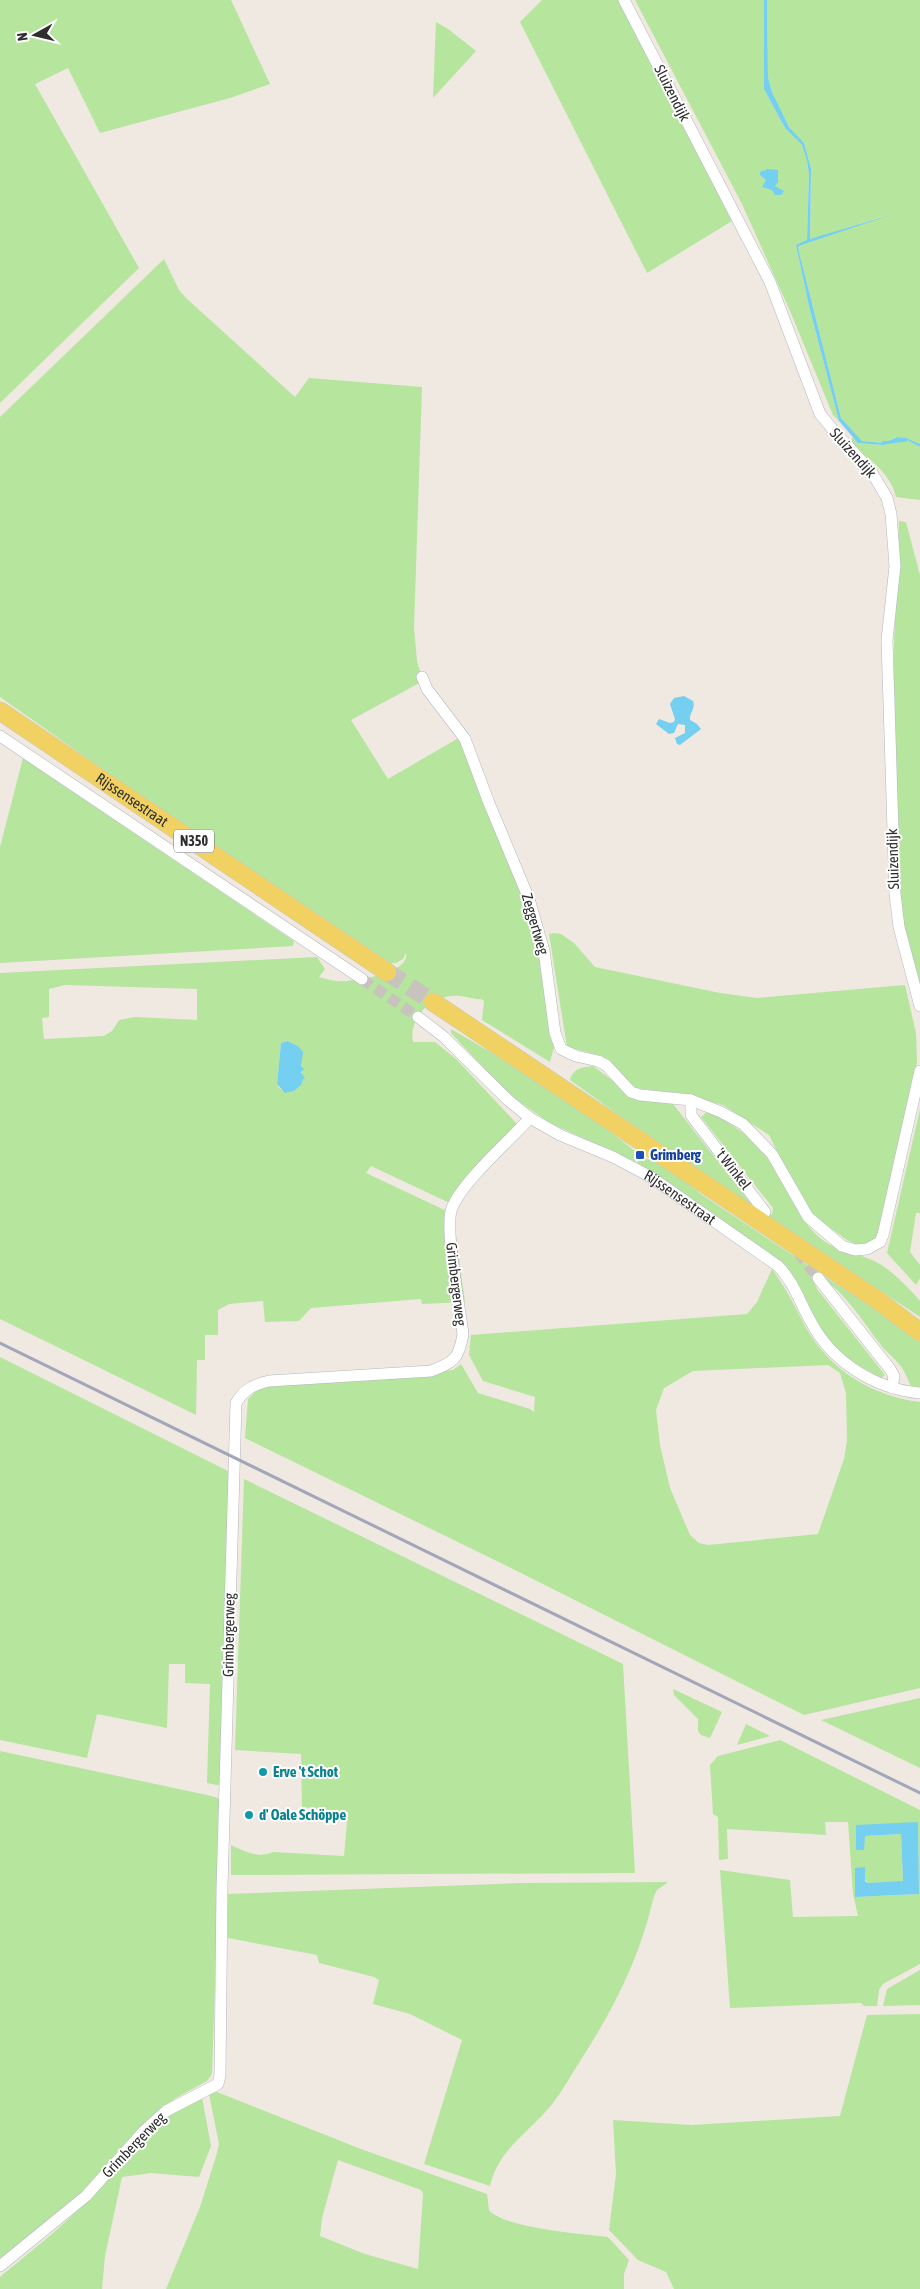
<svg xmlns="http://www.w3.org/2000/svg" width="920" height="2289" viewBox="0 0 920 2289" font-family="'Asap Condensed',sans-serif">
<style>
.green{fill:#b6e59e;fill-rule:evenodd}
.water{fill:#75cff0}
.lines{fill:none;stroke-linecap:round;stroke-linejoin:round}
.stream{stroke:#75cff0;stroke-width:3}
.minor-tunnel{stroke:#c8c4bd;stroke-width:11;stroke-dasharray:11 5.5;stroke-linecap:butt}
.primary-tunnel{stroke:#c8c4bd;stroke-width:18;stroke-dasharray:18 9;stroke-linecap:butt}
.minor-casing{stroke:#b4b7c1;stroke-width:12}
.primary-casing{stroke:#c9c9c9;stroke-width:19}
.minor{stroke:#fff;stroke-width:11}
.primary{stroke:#f2d163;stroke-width:18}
.rail{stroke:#a3a6b8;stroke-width:3}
.transit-dot{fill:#1a4fb4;stroke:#fff;stroke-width:2}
.culture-dot{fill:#0f9aa8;stroke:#fff;stroke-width:2}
.labels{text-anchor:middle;stroke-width:4;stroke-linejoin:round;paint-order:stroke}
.shield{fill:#fff;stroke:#6d6d6d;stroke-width:1}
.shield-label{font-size:14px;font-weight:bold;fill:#2e2e2e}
.street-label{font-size:15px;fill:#2e2e2e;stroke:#fff}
.transit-label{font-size:15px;font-weight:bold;fill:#164399;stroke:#fff;text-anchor:start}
.culture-label{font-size:15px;font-weight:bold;fill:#0d838f;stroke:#fff;text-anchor:start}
</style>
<rect width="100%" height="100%" fill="#efe9e1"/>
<!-- green -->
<g class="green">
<path d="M0 0H231L270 84 230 98 100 133 68 68 35 84 139 268 0 403Z"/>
<path d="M542 0H618L732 221 647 273 520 22Z"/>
<path d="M635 0H764V89L785 128 802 145 807 161 809 174 807 241 796 245 809 306 839 421 847 429 833 415 790 311 742 204Z"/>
<path d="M767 0H920V444L906 438 896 437 884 443 862 441 841 418 798 248 799 246 893 213 810 240 811 168 804 143 789 127 772 92 768 77Z"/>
<path d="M436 22 448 29 476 51 433 98Z"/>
<path d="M164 259 179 290 186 298 295 397 309 378 422 387 414 628 417 661 423 681 351 720 388 779 462 736 528 906 540 942 554 1047 550 1062 482 1020 484 1001 481 999C474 1000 463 995 454 996 431 996 408 1018 413 1042H435L456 1059 518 1125 456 1206 371 1166 366 1173 453 1214 465 1302 422 1304 421 1299 311 1308 299 1321 265 1322 263 1301 229 1304 218 1310V1335H205V1360H197L196 1415 0 1319V973L317 957 325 969 319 977C328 980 338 982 347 981 361 980 411 972 406 953L403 959 396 963 380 964 0 697V417ZM65 985 197 989V1020L135 1017 119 1020 112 1031 104 1036 44 1039 42 1018 49 1017V989ZM287 1041 298 1046C303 1057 300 1067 303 1079L294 1091 280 1089 277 1084 281 1043Z"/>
<path d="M853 437 858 443 884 445 897 440 905 439 920 447V500L896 497C891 473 867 457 849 443Z"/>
<path d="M899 521 906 522 920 575V991L905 931 901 904 899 853 893 669Z"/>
<path d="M23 758 294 941 293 946 0 963V847Z"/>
<path d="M553 933 561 934 574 943 595 967 720 993 757 998 905 985 916 1033 917 1062 882 1231 874 1242 859 1246 847 1240 815 1217 795 1188 769 1135 723 1105 678 1094 636 1088 602 1056 567 1047 549 934Z"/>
<path d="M451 1029 526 1073 587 1114 639 1154 635 1162 550 1123 507 1093 451 1033Z"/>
<path d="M593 1066 613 1081 647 1101 673 1104 752 1205 772 1215 773 1208 701 1117 708 1111C744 1130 764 1147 783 1183 793 1202 802 1222 819 1237 837 1253 859 1252 878 1263 891 1270 910 1289 920 1301V1317L655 1141 570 1080C573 1068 583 1067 593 1066Z"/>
<path d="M920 1109V1213H916L910 1252 920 1265V1278L916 1285 887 1253Z"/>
<path d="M641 1156 668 1168 701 1194 833 1282 920 1338V1389H913C908 1382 907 1375 902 1368 897 1360 887 1353 881 1345 866 1327 837 1277 811 1276L817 1289 885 1375 881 1378C860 1366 835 1353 822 1331 810 1312 804 1289 789 1271 774 1254 754 1242 735 1229 703 1206 671 1183 637 1163Z"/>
<path d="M772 1269C785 1287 795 1306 805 1326 829 1370 872 1396 920 1402V1688L804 1715 511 1568 245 1438 248 1399 257 1390 267 1386 453 1370 461 1364 478 1393 530 1409 534 1412 535 1397 483 1381 469 1355 471 1335 747 1314 757 1302ZM828 1365 840 1373 846 1393 847 1441 844 1459 818 1534 708 1545 699 1543 690 1535 670 1488 660 1445 656 1410 664 1388 693 1371Z"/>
<path d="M0 1357 236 1475 222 1786 207 1783 210 1684 185 1683V1664H169L167 1728 97 1714 87 1758 0 1740Z"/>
<path d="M244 1479 623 1664 635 1873 231 1875V1845C244 1851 258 1859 273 1852L344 1856 348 1812 302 1807 301 1754 235 1750Z"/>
<path d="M673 1689 722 1712 710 1738 701 1735 698 1731V1719L674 1695Z"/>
<path d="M920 1698V1768L821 1720Z"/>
<path d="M746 1724 770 1736 737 1745Z"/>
<path d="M780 1740 920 1810V1964L883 1984 879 1990 877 2006H864L861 2003 730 2008 720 1870 790 1880 793 1917 858 1916 853 1894 848 1822H825L826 1835 727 1829 728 1859 719 1860 718 1817 713 1814 710 1765 718 1756ZM918 1823 919 1894 856 1897V1868L868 1883 903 1882 901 1834 865 1836Z"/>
<path d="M0 1751 207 1795 218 1798 221 1804 212 2074 207 2081 176 2098 155 2113 128 2141 89 2187 0 2262Z"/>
<path d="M668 1882 657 1890 654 1896C640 1957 614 2009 580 2061 571 2075 563 2090 553 2103 531 2131 498 2149 490 2186L424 2164 462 2040 410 2014 373 2004 379 1980 374 1977 319 1963 317 1955 228 1938 227 1894 520 1883Z"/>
<path d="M920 1970V2005L883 2006 887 1989Z"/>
<path d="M920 2014V2289H674L666 2272 638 2260 609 2230 616 2174 613 2120 692 2125 840 2116 867 2015Z"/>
<path d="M217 2092 361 2149 487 2194 489 2210C503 2228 584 2234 608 2237L629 2260 624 2274V2289H166L200 2207 217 2153 219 2144 209 2094ZM338 2160 421 2190 423 2194 418 2269 365 2254 320 2236 322 2218Z"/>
<path d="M202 2097 211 2146 199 2177 151 2173 122 2177 105 2256 102 2289H0V2277C25 2256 52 2235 76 2212 118 2172 146 2122 202 2097Z"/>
</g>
<!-- water -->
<g class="water">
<path d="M764 0H767L768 77 772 92 789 127 804 143 811 168 810 239 893 214 799 246 798 248 841 418 862 441 884 443 897 437 906 438 920 444V447L905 439 897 440 884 445 858 443 839 421 809 306 796 245 807 240 809 174 807 161 802 145 785 128 764 89Z"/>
<path d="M768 169 778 170V182L775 186 784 191 781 195H775L772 190 762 187 766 180 760 175V172Z"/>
<path d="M684 696 693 701C696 709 689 713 690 720L697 724 701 729 680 745 677 744 675 738 685 733V725L678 724 674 733 669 734 656 724 659 719 670 723 674 722 675 719 670 704 674 698Z"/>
<path d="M287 1041 298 1046 303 1052 301 1066 304 1069 301 1072 305 1079H303L301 1085 294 1091 285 1093 277 1084 281 1043Z"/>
<path d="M918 1822 919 1894 855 1897V1868L865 1867V1881L868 1883 903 1881 901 1834 865 1836 864 1850H856V1825Z"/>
</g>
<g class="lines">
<!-- stream -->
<path class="stream" d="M883 443 906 440"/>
<!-- minor-tunnel -->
<g class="minor-tunnel">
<path d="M362 979 418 1017"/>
<path d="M798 1252 818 1278"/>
</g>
<!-- primary-tunnel -->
<path class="primary-tunnel" d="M387 972 433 1002"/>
<defs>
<g id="minor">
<path d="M624 0 770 282 820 414 834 431 871 471 887 498 891 514 895 566 887 640 895 894 899 927 920 1006"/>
<path d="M422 677 427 689 465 739 489 803 529 899 544 951 555 1033 561 1049 576 1056 598 1061 606 1065 631 1092 640 1095 691 1100 721 1112 743 1124 772 1154 808 1217 842 1246 855 1250 867 1249 880 1242 883 1235 920 1071"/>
<path d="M0 736 362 979"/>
<path id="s1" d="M418 1017 444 1037 508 1100 530 1118 560 1135 613 1157 651 1177 778 1266C794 1282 800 1303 811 1322 832 1362 875 1389 920 1393"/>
<path d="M691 1100V1115L765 1212"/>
<path d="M818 1278 890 1369 894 1376 892 1388"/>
<path d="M0 2266 86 2196 144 2131 166 2111 218 2084 220 2075 222 1888 236 1403C244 1389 253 1385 269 1381L431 1371C454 1362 459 1359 463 1334 460 1309 444 1226 452 1208 462 1182 510 1140 530 1118"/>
</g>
<g id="primary">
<path id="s2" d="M0 711 387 972"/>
<path d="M433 1002 879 1301 920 1332"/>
</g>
</defs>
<!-- minor casing -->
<use href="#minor" class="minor-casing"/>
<!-- primary casing -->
<use href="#primary" class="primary-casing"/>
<!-- minor -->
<use href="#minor" class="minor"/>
<!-- primary -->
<use href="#primary" class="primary"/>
<!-- rail -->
<path class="rail" d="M0 1343 920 1793"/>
</g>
<!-- markers -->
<rect class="transit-dot" x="635" y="1150" width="10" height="10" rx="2.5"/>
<g class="culture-dot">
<circle cx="263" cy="1772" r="5"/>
<circle cx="249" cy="1815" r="5"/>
</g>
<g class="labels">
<!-- shield labels -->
<rect class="shield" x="174" y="829.5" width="40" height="23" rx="4"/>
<g class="shield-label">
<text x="194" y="846">N350</text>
</g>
<!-- street labels -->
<g class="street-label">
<text transform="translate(672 93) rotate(63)" y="5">Sluizendijk</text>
<text transform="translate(853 453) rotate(48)" y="5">Sluizendijk</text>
<text dy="5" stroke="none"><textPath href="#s2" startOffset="159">Rijssensestraat</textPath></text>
<text transform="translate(893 859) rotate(-92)" y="5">Sluizendijk</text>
<text transform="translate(535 924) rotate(74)" y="5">Zeggertweg</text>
<text transform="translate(733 1169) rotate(52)" y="5">'t Winkel</text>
<text dy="5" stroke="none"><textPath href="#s1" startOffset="321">Rijssensestraat</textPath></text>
<text transform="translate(456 1284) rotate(83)" y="5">Grimbergerweg</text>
<text transform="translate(229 1635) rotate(-89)" y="5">Grimbergerweg</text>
<text transform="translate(134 2145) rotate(-46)" y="5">Grimbergerweg</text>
</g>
<!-- transit labels -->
<g class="transit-label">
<text x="650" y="1160">Grimberg</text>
</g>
<!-- culture labels -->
<g class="culture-label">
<text x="273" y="1777">Erve 't Schot</text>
<text x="259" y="1820">d' Oale Schöppe</text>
</g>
</g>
<!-- north arrow -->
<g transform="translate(35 35) rotate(262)" stroke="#ffffff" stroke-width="4" paint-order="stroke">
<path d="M0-4L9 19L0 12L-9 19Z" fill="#2e2e2e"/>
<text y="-8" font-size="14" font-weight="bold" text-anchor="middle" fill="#2e2e2e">N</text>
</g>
</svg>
